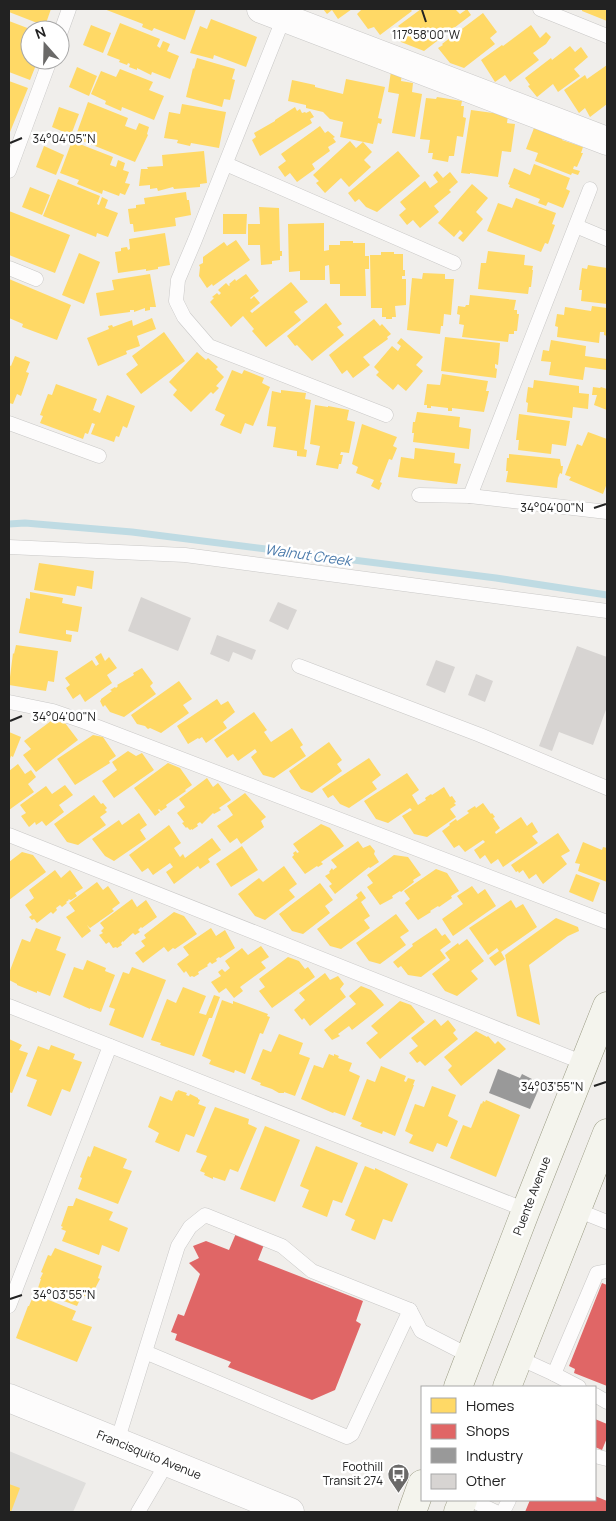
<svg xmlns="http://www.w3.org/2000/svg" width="616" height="1521" viewBox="0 0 616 1521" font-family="Manrope,sans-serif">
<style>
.residential{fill:#dfdedc}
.homes{fill:#ffd966}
.shops{fill:#e06666}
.industry{fill:#999}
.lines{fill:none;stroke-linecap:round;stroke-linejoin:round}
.stream{stroke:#bfdbe3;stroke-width:7}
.building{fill:#d7d4d2}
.service-casing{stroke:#c9c8c7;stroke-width:15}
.minor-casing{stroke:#c9c8c7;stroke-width:29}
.tertiary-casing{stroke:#c9c8c7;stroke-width:29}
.secondary-casing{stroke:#999a82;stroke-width:29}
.service{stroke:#fdfcfc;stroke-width:14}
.minor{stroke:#fdfcfc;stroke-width:28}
.tertiary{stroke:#fdfcfc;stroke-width:28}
.secondary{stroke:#f4f4ed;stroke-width:28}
.ticks{fill:none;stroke:#222;stroke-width:2}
.labels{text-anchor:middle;stroke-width:5;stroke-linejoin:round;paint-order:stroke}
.street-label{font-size:12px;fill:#222;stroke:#fff}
.poi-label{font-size:12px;fill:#222;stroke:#fff;text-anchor:end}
.water-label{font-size:14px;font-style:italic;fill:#4a7aab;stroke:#fff}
.ticks-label{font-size:12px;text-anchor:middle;fill:#222;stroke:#fff;stroke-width:5;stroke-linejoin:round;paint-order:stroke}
</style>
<rect width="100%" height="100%" fill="#f0eeeb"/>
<!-- residential -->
<path class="residential" d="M9 1451 86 1483 73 1512H9Z"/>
<!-- homes -->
<g class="homes">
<path d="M9 9H51L45 26 9 12Z"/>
<path d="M104 9H196L185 40 154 28 152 31 142 27 143 24Z"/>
<path d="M323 9H352L338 19 332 10 327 14Z"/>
<path d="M362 9H410L412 11 380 35 374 27 368 29 357 14Z"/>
<path d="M421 9H455L460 14 467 9 471 15 424 51 401 42 394 33 400 28 398 26Z"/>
<path d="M582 9H607V21L582 11Z"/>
<path d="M483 13 497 32 490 38 495 44 464 68 450 63 438 48 443 45 442 44Z"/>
<path d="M211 19 257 37 246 67 214 55 213 59 190 53 200 26 207 29Z"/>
<path d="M9 21 30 29V60H38L30 80 9 72Z"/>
<path d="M120 23 160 39 157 46 160 48 163 41 170 44 167 51 179 56 170 79 152 72 151 75 137 68V70L129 67 130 64 128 63 127 65 119 62 120 60 107 55Z"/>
<path d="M91 25 111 33 103 53 83 45Z"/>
<path d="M531 25 540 38 546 32 551 37 546 44 533 53 539 60 510 82 505 75 495 82 481 60 502 45 503 46Z"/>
<path d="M570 46 575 52 581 47 588 57 574 69 580 76 558 92 553 84 537 97 528 86 530 85 525 78 551 58 552 60Z"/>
<path d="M197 58 235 69 232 79 235 80 230 100 224 99 222 107 186 97 193 68 194 69Z"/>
<path d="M607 65V104L590 117 585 108 579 113 564 90 585 75 587 79Z"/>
<path d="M77 67 97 76 89 96 69 87Z"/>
<path d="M120 69 153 82 149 90 164 96 154 120 122 107 121 111 105 104 106 101 91 94 101 71 116 77Z"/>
<path d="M391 71 402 73 401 81 413 83 412 92 422 94 415 137 392 133 399 94 388 92Z"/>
<path d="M346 79 385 87 378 118 382 119 381 124 378 123 373 144 340 137 343 122 330 119 323 112 306 108V105L288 101 292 80 315 85V87L343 94Z"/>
<path d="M9 81 28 88 10 132 9 131Z"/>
<path d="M437 97 462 101 461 106H464L463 117 466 118 463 137 457 136 454 156H449L448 162 432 159 433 153H428L430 140 420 139 426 98 436 99Z"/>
<path d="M88 102 128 118 125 126 136 130 139 123 149 127 147 134 148 135 135 162 75 138Z"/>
<path d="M182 104 226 112 219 148 191 143 190 146 177 143 178 140 164 138 169 112 180 114Z"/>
<path d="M59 107 79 114 71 135 52 127Z"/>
<path d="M295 107 297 111 300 109 302 113 305 112 306 113 310 111 314 117 310 119 312 123 260 156 252 140 256 137 254 133 275 121V120Z"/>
<path d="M471 110 508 115 507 123 515 124 511 152 502 151 498 177 470 173V174L461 173Z"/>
<path d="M320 126 325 133 328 131 335 137 333 138 336 142 328 147 330 151 312 164 315 169 297 182 290 173 285 177 278 167 286 161 281 154Z"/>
<path d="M534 128 554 136 555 133 563 137 562 140 583 147 581 153H583L577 167 574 166 573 169 580 171 578 175 572 173 571 175 535 161 538 153 526 149Z"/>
<path d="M72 141 113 157 110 165 116 167 118 160 125 163 123 170 129 172 125 183 130 184 125 195 120 193 119 196 103 190 102 194 77 184 79 180 60 173Z"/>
<path d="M350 141 356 148 363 142 372 152 364 160 371 167 349 187 341 178 325 193 316 183 319 181 313 175Z"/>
<path d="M44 146 64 155 56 175 36 167Z"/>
<path d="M204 151 207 183 200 184V187L174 189 173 187 158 191 157 188 150 189V185L139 186 141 169H148L147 167 163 166 162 155Z"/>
<path d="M398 151 420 176 377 212 366 207 359 199 355 202 348 193Z"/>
<path d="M534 164 570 178 566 189 570 191 563 208 548 202 546 206 538 203 540 199 509 187 510 185 508 184 514 168 530 175Z"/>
<path d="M437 171 443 178 450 172 458 182 449 190 451 192 434 206 439 212 420 228 413 220 407 225 399 215 406 209 400 202 425 181 430 188 438 182 433 175Z"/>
<path d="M58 179 100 196 97 204 99 205 102 197 108 200 105 208 118 213 108 237 97 233 96 237 43 216Z"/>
<path d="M472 184 488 198 476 212 483 219 463 242 458 238 463 233 460 230 454 237 438 223Z"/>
<path d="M30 187 50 195 42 215 22 207Z"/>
<path d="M186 192 187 200H189L191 215 175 218 176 226 134 232 133 224H130L128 209 136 208V205L145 204 144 198Z"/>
<path d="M516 198 556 213 552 224 555 225 548 244 545 243 541 252 487 231 498 203 512 208Z"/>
<path d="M259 207 279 208 280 251H282V256H280V260L272 261V264L261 265 260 245H248V224H260Z"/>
<path d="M9 211 70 235 55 273 9 255Z"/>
<path d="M223 214H247L246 234H223Z"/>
<path d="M324 223V251L329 250V245H340V241H353V243H365V256H369V269H365L366 296H340V284H330L329 265 325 266V280H300V271L289 272 288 224Z"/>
<path d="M165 233 170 265 158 267V269L146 271V269L118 273 115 252 121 251V248L127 247 128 250 130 249 129 239Z"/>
<path d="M236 240 250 260 213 286 212 284 207 288 199 276 200 267 199 265 203 263V257L224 242 227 246Z"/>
<path d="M488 251 525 255 524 265 533 266 532 270H533L531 287H529L528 294 478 289 481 263H486Z"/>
<path d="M381 252H394V254H403V270H405V276H402V279H406V305L395 306 396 317H392V319H386V317H382V308H371L370 255H381Z"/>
<path d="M79 253 100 262 84 304 62 295Z"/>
<path d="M588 265 607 268V304L581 301 582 290H579L582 268 587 269Z"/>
<path d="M423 273 445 274V279H454L451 315 444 314 443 326H441L440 334 407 330 412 278 422 279Z"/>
<path d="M150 274 156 307H150V310L145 311V308L134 312V310H130V312L100 316 96 293 114 290 112 280Z"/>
<path d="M246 274 259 291 250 298 251 299 254 296 260 303 250 311 252 313 291 282 308 302 294 312 301 320 266 347 252 331 254 329 243 316 231 327 210 302 214 298 212 297 217 293 219 295 221 293 218 290 226 283 229 286 230 285 229 284 235 279 236 281Z"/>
<path d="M9 279 71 305 57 340 22 327 23 324 9 318Z"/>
<path d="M470 295 516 300 514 310H517V314H519L517 331H514V334H509L508 342 462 337 464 325 459 324 460 315 457 314 458 306 465 307 466 305H469Z"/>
<path d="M326 303 342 324 337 327 344 335 312 361 297 345 295 346 287 336Z"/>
<path d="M592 306 607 308V336L604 335V332H600L599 343 557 337 558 327 555 326 557 314 564 315 565 307 591 311Z"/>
<path d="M152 318 156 329 137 336 140 346 126 351 127 354 98 366 87 338 109 329 108 326 112 325 113 327 132 320 133 326Z"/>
<path d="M374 319 380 326 382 324 391 334 387 337 388 339 363 357 370 365 353 378 347 370 342 374 329 355Z"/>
<path d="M164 332 185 361 141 394 126 374 138 365 132 356Z"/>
<path d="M445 337 500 343 498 365 495 364V368L497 369 496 378 441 371Z"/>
<path d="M401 338 423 357 416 365 423 371 406 391 398 384 393 390 376 375 379 372 374 367 392 346 398 351 401 346 397 343Z"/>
<path d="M551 340 586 346 585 356 607 359V370L585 367 583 380 549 375 551 362 541 361 543 350 549 351Z"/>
<path d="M197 352 206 360 208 358 218 367 216 369 224 377 216 386 219 388 213 394 211 392 191 412 173 395 177 390 169 382Z"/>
<path d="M15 356 30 362 26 372 29 373 21 396 17 394 13 404 9 403V365L11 366Z"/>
<path d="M232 370 242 374 244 370 264 378 262 383 270 387 253 426 245 423 241 434 220 425 225 415 215 410Z"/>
<path d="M442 374 488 381 486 391H489L484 412 452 408V411H448V408L431 406V408H427V405H424L427 384 440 385Z"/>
<path d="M534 380 579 386V393L589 394 588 409 573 407 572 418 527 412 528 403 526 402 528 387 533 388Z"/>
<path d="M56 384 97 399 93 410 100 413 107 395 135 406 127 428 123 426 119 437 116 436 114 442 91 434 95 424 92 423 88 434 85 433 83 439 40 423 43 416 40 415 48 394 52 395Z"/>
<path d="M593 387 600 388 601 387 607 389V410L594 405 597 395H592Z"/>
<path d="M281 390 306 393 305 399 311 400 304 449 307 450 306 457 297 456V451L273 447 276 427 267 426 272 391 281 393Z"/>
<path d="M315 405 328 407V406L349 410 347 420 355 422 349 453 341 452 340 455H343L341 464H339L338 469 316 465 320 446 310 444Z"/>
<path d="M417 412 460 417 459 427 471 429 469 449 413 442 414 433H412L413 422H415Z"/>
<path d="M519 414 570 421 566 446 552 444 551 454 518 450 519 440H516Z"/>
<path d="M362 424 397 437 393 446 397 448 392 460 389 459 380 482 382 483 379 490 371 486 374 480 356 473 358 467 352 464Z"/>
<path d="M588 432 607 439V483L603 494 569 480 571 477 565 475 577 444 582 446Z"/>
<path d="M415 448 455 453 454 463 461 464 457 484 398 477 401 457 414 459Z"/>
<path d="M509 454 560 459 561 466H563L562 474 560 473 558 478 557 488 506 482 508 471H506L507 458H509Z"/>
<path d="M39 563 94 571 92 589 77 586 75 596 34 590Z"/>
<path d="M30 592 63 598 62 603 82 607 78 632 66 630V634L72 635 71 642 19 633 26 598 30 599Z"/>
<path d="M16 645 58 651 54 682 48 681 46 691 9 685 13 653 14 654Z"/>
<path d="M101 653 105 661 109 657 117 668 107 675 112 683 85 702 80 694 73 699 66 688 70 685 65 678 92 660 96 666 99 664 95 657Z"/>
<path d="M142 668 153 683 150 686 156 694 124 717 110 712 105 705 103 707 100 701 101 700V699L112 691 110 690 115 687 116 688 118 686 117 685 134 675 133 673Z"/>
<path d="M179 681 192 699 183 705 189 713 161 733 150 728 148 729 145 726 137 724 131 715Z"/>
<path d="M217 699 221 705 228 701 235 712 223 722 227 728 206 743 202 737 199 739 198 738 188 744 177 726Z"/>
<path d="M254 712 267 730 264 732 271 742 292 728 303 745 300 747 306 756 274 778 263 775 251 757 257 752 255 749 238 761 233 754 227 758 214 740Z"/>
<path d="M51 721 65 723 78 740 36 772 23 755 31 749 24 741Z"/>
<path d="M9 732 21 737 13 757 11 756 9 762Z"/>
<path d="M93 735 103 737 116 756 109 761 110 763 75 785 57 759Z"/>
<path d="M329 742 342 760 337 764 342 771 312 793 301 789 289 771Z"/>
<path d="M128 751 136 756 142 753 154 770 114 798 102 781 117 770 112 762Z"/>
<path d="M369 758 381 775 372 782 377 789 349 808 340 804 333 795 328 798 322 789Z"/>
<path d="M168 763 180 768 192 785 185 790 186 791 166 805 167 807 161 811 159 809 158 810 160 812 155 816 134 788Z"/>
<path d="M18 764 25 774 31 770 36 777 28 784 34 792 9 810V771Z"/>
<path d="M407 773 419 790 412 795 418 805 426 800 425 798 431 794 432 795 444 787 450 797 452 796 456 802 454 803 456 805 450 809 456 817 427 837 414 834 402 816 412 810 410 808 388 823 376 819 364 801Z"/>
<path d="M207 778 213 787 218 783 231 800 219 808 221 810 214 814 213 813 202 824 200 822 197 824 198 826 192 830V829L190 830 187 827 186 828 182 823 184 822 177 813 185 807 179 799Z"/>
<path d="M65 785 73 795 59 805 64 812 46 826 42 821 36 825 35 822 29 827 21 816 26 813 20 805 46 786 52 794Z"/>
<path d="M245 793 266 817 261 821 264 827 241 844 237 838 230 843 217 826 233 815 227 806Z"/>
<path d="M94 795 101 804 103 803 107 808 105 810 107 812 100 817 106 825 78 845 67 842 54 824Z"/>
<path d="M483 803 491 814 492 813 495 817 493 818 500 828 495 832 496 834 521 817 527 826 532 822 538 832 532 836 538 843 503 867 498 859 491 864 485 855 480 859 474 850 485 842 483 840 465 852 459 845 454 848 442 831 450 825 449 824 456 819 457 821 469 813 467 811 475 806 476 808Z"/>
<path d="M139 813 147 825 140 830 146 839 114 861 105 856 92 839 119 820 122 825Z"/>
<path d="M321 824 330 828 344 846 321 862 323 864 318 867 317 866 305 874 292 857 294 855 293 853 296 851 297 853 299 852 293 844Z"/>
<path d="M169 825 181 843 174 848 180 857 183 854 185 858 212 838 221 850 208 859 210 862 200 869 198 866 174 884 166 872 173 867 170 863 153 875 148 868 142 872 129 855Z"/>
<path d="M558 833 570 851 561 856 567 864 543 884 536 874 529 879 523 870 519 873 518 871 516 872 511 865Z"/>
<path d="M358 841 363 848 370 845 375 851 374 854 379 862 370 868 369 867 335 894 329 886 332 884 325 876 330 873 329 872 332 868 333 870 337 867 331 860Z"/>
<path d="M583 842 602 850 603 847 607 848V882L578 871 580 864 575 863Z"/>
<path d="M242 846 258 870 231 887 216 864Z"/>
<path d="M22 852 33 855 46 872 9 900V862Z"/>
<path d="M394 855 408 857 421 875 413 880 414 882 401 892 400 891 392 896 393 898 380 905 367 887 373 883 367 875Z"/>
<path d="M284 866 297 884 289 890 295 897 265 920 255 916 238 894 259 878 263 882Z"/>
<path d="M436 869 447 873 459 891 451 896 452 898 439 907 438 906 430 911 431 912 418 920 405 903 410 899 404 891Z"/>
<path d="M55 870 61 878 70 870 83 888 75 893 77 896 71 900 68 899 69 900 66 902 67 903 62 907 60 905 56 908 57 910 53 914 51 912 37 923 34 919 32 920 29 917 32 915 25 905 34 898 29 890Z"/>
<path d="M576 874 600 883 593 902 569 892Z"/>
<path d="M97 882 103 890 108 886 120 903 112 909 114 911 90 928 87 925 91 931 82 938 66 917 75 911 69 903Z"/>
<path d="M320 883 333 900 325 906 330 913 303 934 292 931 279 914Z"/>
<path d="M472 886 478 894 485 889 496 906 453 936 442 919 463 904 457 896Z"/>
<path d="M361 891 366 898 361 902 370 916 364 920 370 928 341 949 330 946 317 929 358 898 356 895Z"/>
<path d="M132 899 137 907 146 900 157 917 142 928 141 927 138 930 140 932 135 935 133 933 123 942V941L121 943 122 945 117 948 116 947 113 948 109 942 106 944 99 935 103 933 101 931 104 928 100 923Z"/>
<path d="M511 900 516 908 523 904 537 927 501 952 505 959 495 966 489 958 499 951 497 948 488 955 469 928Z"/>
<path d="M174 912 184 916 197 934 175 949 173 948 168 952 164 947 143 963 135 953 145 946 141 941 146 938 144 935Z"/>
<path d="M396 914 409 931 400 937 406 945 380 964 369 961 356 943Z"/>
<path d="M556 918 578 927 579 931 568 936 529 965 540 1025 517 1016 505 955Z"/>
<path d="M36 928 61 937 56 950 66 954 50 996 37 991V993L17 985V984L9 980V973L22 939 30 942Z"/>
<path d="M211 928 216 936 225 930 235 948 220 958 219 957 216 959 217 961 212 964 210 962 207 965 208 966 198 972 199 974 194 977 192 976 190 977 186 971 184 973 177 964 189 955 183 947Z"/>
<path d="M436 928 442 936 445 934 451 942 440 950 446 958 421 977 408 975 401 966 398 968 393 962 413 946 412 944Z"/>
<path d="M467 939 484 961 471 971 478 979 457 996 445 991 432 974 450 960 445 953 458 943 459 945Z"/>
<path d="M261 946 269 957 261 962 266 968 240 987 243 991 234 998 226 988 219 993 211 982 221 976 218 972 222 969 225 972 230 968 225 961 242 948 248 955Z"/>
<path d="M288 957 299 961 305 969 308 967 315 977 272 1008 259 991 265 987 259 979Z"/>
<path d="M87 960 106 968 105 971 115 975 101 1012 90 1008V1009L63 997 74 967 83 970Z"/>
<path d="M132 967 166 980 143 1038 109 1025 115 1009 109 1007 123 972 129 974Z"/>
<path d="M325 973 330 980 338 976 344 984 340 989 346 997 310 1026 304 1018 302 1020 294 1010 305 1000 299 993Z"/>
<path d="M361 986 371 990 384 1005 352 1030 349 1026 338 1034 340 1036 332 1040 324 1030 356 1004 349 996Z"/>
<path d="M183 987 206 996 199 1013 206 1015 214 995 220 997 212 1018H209L194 1056 160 1045 161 1043 151 1040 167 999 176 1003Z"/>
<path d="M222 1000 233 1004V1001L268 1014 267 1016 270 1017 263 1034 260 1033 245 1074 235 1070 234 1073 209 1064 211 1060 202 1056Z"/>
<path d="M400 1001 411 1005 425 1022 380 1059 366 1043 378 1033 371 1026Z"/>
<path d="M435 1019 441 1026 448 1020 456 1030 453 1033 458 1039 425 1066 420 1061 417 1063 409 1053 418 1046 411 1038Z"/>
<path d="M476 1031 487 1037 488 1036 495 1044 498 1041 506 1049 461 1086 448 1070 452 1066 444 1057Z"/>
<path d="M279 1034 303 1043 299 1054 310 1058 295 1096 284 1092V1093H279L272 1089 260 1085 261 1083 251 1079 263 1049 271 1052Z"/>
<path d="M9 1039 22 1045 19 1050 28 1053 12 1093 9 1092Z"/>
<path d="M51 1045 75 1054 73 1059 82 1062 70 1092 62 1089 51 1116 27 1106 37 1080 26 1076 38 1046 49 1050Z"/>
<path d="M329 1054 334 1056V1054L339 1056 338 1058 352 1063 349 1071 360 1076 345 1116 334 1112 333 1113 301 1099 314 1065 323 1068Z"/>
<path d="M381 1066 406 1076 404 1081 406 1082 408 1078 415 1080 413 1085H414L395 1136 383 1131 382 1134 360 1126 362 1123 352 1119 367 1079 375 1082Z"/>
<path d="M432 1086 456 1095 448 1116 458 1121 447 1147 437 1143 433 1152 409 1143 413 1135 405 1131 415 1104 424 1107Z"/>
<path d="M178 1090 187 1093 186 1095 189 1096 190 1094 198 1098V1099L200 1100 198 1104 206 1107 194 1137 186 1134 179 1152 155 1142 159 1133 148 1127 160 1096 172 1101 176 1091 177 1092Z"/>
<path d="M486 1100 520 1115 496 1177 450 1158 463 1125 471 1128 481 1103 482 1104 483 1101 485 1102Z"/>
<path d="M215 1107 249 1119 248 1124 257 1128 238 1172 230 1169 225 1181 213 1177V1179L204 1175 205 1173 200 1171 207 1156 196 1152Z"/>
<path d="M265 1126 300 1140 275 1202 240 1189Z"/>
<path d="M94 1146 127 1159 123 1168 132 1171 118 1204 78 1189 82 1178 80 1177 88 1156 90 1157Z"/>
<path d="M316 1146 358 1163 342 1203 333 1200 327 1217 302 1207 309 1190 300 1186Z"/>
<path d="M365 1166 375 1170V1168L408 1184 392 1222 383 1219 375 1240 351 1230 355 1220 345 1215Z"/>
<path d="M76 1198 113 1212 109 1220 128 1228 119 1252 102 1245 99 1255 62 1241 66 1231 61 1229 63 1227 61 1226 68 1206H73Z"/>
<path d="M55 1248 102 1266 98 1278 100 1279 90 1298 82 1295 77 1306 37 1291 41 1279H40L43 1273 41 1272 48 1255 51 1256Z"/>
<path d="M34 1294 76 1311 72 1320 92 1327 77 1362 16 1338 28 1306H29Z"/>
<path d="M9 1484 20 1488 11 1512H9Z"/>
</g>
<!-- shops -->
<g class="shops">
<path d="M237 1231 265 1242 258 1260 363 1301 356 1321 361 1324 335 1390 312 1400 228 1367 231 1362 175 1340 177 1334 171 1332 178 1314 184 1316 200 1274 189 1263 199 1258 193 1246 206 1241 229 1250Z"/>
<path d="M602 1283 607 1285V1386L574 1373 575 1369 569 1366Z"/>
<path d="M595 1419 607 1424V1438L602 1450 595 1447Z"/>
<path d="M595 1496 607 1501V1512H525L530 1500H595Z"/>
</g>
<!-- industry -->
<path class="industry" d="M498 1069 520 1078 522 1074 532 1079 531 1082 540 1086 530 1109 489 1093Z"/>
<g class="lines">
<!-- stream -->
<path class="stream" d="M9 524 25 523 132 532 496 578 607 595"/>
</g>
<!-- building -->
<g class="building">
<path d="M141 597 191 618 178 651 128 631Z"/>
<path d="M278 602 297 610 288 630 269 621Z"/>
<path d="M217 635 256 650 252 660 233 652 229 662 210 654Z"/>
<path d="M577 646 607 657V707L593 745 559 732 552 751 539 746Z"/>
<path d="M436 660 455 667 445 693 426 685Z"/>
<path d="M476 674 493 681 485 702 468 695Z"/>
</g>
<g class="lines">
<defs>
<g id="service">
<path d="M540 9 607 36"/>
<path d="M284 17 195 240 178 280 176 301 184 317 209 346 386 415"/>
<path d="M60 34 69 9"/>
<path d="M226 164 454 263"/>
<path d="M9 171 50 60"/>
<path d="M576 226 607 239"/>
<path d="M9 268 36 279"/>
<path d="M9 423 99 456"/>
<path d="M419 495 470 496 607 512"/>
<path d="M470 496 590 189"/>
<path d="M9 547 185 555 607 611"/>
<path d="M299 666 480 735 607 788"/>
<path d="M9 702 53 711 85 722 607 922"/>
<path d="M9 835 584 1063"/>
<path d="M9 1006 526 1210"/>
<path d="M577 1210 607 1222"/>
<path d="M9 1306 110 1046"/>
<path d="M410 1310 421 1331 470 1356"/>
<path d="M519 1358 554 1374"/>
<path d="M579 1387 554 1374 597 1273 607 1271"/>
<path d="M595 1395 607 1402"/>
<path d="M117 1442 178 1246 190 1227 205 1215 282 1246 312 1271 410 1310 352 1434 347 1437 145 1352"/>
<path d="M595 1456 607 1459"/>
<path d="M471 1500 496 1512"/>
<path d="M138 1512 161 1473 164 1461"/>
<path d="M503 1512 509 1500"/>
</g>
<path id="minor" d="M261 9 607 141"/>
<path id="tertiary" d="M9 1398 290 1512"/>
<g id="secondary">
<path d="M458 1387 526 1210 607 1006"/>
<path d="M507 1387 607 1133"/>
<path d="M412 1512 422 1484"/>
<path d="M458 1512 463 1500"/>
</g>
</defs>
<!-- service casing -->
<use href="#service" class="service-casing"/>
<!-- minor casing -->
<use href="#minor" class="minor-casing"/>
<!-- tertiary casing -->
<use href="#tertiary" class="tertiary-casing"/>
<!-- secondary casing -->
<use href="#secondary" class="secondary-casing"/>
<!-- service -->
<use href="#service" class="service"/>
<!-- minor -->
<use href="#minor" class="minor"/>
<!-- tertiary -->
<use href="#tertiary" class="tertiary"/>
<!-- secondary -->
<use href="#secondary" class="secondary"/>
</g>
<!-- ticks -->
<path class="ticks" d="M422 10 426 22M10 143 22 138M594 508 606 504M10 721 22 716M594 1086 606 1082M10 1299 22 1295"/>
<!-- icons -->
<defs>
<symbol id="bus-pin" viewBox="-11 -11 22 30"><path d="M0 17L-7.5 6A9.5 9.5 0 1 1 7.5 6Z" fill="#6a6968" stroke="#fff"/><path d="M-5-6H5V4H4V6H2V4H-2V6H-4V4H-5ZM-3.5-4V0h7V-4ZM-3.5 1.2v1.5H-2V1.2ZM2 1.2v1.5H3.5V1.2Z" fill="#fff"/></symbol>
</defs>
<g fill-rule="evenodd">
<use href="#bus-pin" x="386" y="1462" width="25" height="34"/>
</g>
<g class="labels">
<!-- street labels -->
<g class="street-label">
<text transform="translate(532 1196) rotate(-69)" y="4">Puente Avenue</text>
<text transform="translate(149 1455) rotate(22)" y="4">Francisquito Avenue</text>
</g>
<!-- poi labels -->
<g class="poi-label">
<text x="383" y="1471">Foothill<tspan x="383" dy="14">Transit 274</tspan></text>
</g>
<!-- water labels -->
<g class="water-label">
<text transform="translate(308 555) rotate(8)" y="5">Walnut Creek</text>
</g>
</g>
<g class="ticks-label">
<text x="426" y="39">117°58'00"W</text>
<text x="64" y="143">34°04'05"N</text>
<text x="552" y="512">34°04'00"N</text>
<text x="64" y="721">34°04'00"N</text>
<text x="552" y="1091">34°03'55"N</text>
<text x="64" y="1299">34°03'55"N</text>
</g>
<!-- border -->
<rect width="616" height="1521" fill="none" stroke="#222222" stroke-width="20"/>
<!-- legend -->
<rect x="421" y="1386" width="175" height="115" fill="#ffffff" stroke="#a7a7a7"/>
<rect x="431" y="1398" width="25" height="15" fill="#ffd966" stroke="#a7a7a7"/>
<text x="466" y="1411" font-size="15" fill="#222222">Homes</text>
<rect x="431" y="1424" width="25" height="15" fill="#e06666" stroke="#a7a7a7"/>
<text x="466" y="1436" font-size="15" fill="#222222">Shops</text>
<rect x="431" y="1448" width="25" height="15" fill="#999999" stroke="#a7a7a7"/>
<text x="466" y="1461" font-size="15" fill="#222222">Industry</text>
<rect x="431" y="1474" width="25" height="15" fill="#d7d4d2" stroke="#a7a7a7"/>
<text x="466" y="1486" font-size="15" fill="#222222">Other</text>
<!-- north arrow -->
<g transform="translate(45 45) rotate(340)"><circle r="24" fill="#ffffff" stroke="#a7a7a7"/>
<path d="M0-4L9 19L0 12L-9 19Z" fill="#6a6968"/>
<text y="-8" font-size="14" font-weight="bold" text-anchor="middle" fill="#222222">N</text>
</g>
</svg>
